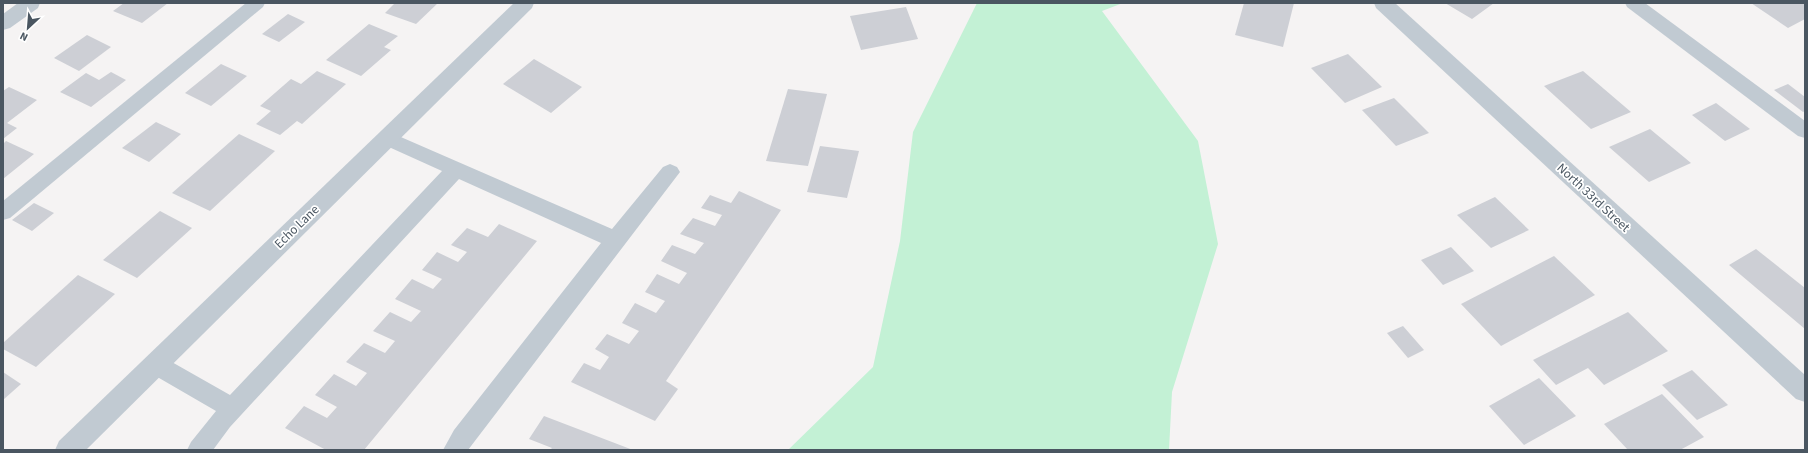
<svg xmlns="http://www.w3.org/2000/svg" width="1808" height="453" viewBox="0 0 1808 453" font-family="'Source Sans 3',sans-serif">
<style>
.green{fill:#c3f1d5}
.building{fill:#cdcfd5}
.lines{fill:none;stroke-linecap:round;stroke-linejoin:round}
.service{fill:#c1cad2;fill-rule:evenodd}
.minor{fill:#c1cad2;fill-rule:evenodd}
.labels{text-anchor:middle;stroke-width:3.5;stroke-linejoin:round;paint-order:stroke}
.street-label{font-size:13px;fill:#4a5661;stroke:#fff}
</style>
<rect width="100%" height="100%" fill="#f5f3f3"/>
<!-- green -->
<path class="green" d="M977 3H1123L1102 11 1198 141 1218 244 1172 392 1169 450H788L873 367 900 241 913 132Z"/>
<!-- building -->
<g class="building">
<path d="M124 3H168L142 23 113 11Z"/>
<path d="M395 3H438L416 24 385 13Z"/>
<path d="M1244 3H1294L1283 47 1235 35Z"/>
<path d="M1445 3H1494L1472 19Z"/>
<path d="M1751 3H1805V19L1788 28Z"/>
<path d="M906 7 918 39 861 50 850 16Z"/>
<path d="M288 14 305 22 279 42 262 34Z"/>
<path d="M369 24 398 36 384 47 391 50 361 76 326 60Z"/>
<path d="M87 35 111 47 79 71 54 58Z"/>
<path d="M1348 54 1382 87 1345 103 1311 68Z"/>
<path d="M534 59 582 87 551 113 503 84Z"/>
<path d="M221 64 247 76 211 106 185 93Z"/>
<path d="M317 71 346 84 302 124 297 121 280 135 256 124 271 111 260 106 291 79 301 84Z"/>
<path d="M1583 71 1631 112 1591 129 1544 86Z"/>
<path d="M111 72 126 80 91 107 60 92 86 73 99 80Z"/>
<path d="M1788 84 1805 97V111L1803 112 1774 90Z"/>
<path d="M9 87 37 100 7 123 17 128 3 139V91Z"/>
<path d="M788 89 827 94 808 166 766 161Z"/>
<path d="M1394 98 1429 133 1396 146 1362 110Z"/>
<path d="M1716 103 1750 129 1725 141 1692 115Z"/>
<path d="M156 122 181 134 149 162 122 148Z"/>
<path d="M1650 129 1691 163 1649 182 1609 147Z"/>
<path d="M239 134 275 151 210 211 172 193Z"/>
<path d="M6 141 34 154 3 179V144Z"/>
<path d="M820 146 859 151 847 198 807 192Z"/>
<path d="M739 191 781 210 666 381 678 389 655 421 571 382 584 363 600 370 609 357 595 349 607 334 629 344 639 331 622 323 635 303 656 313 665 301 645 292 657 274 679 284 687 273 661 261 672 245 695 254 704 243 680 234 693 218 715 226 722 215 701 208 710 195 731 203Z"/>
<path d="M1495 197 1529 230 1491 248 1457 215Z"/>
<path d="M34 203 54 213 32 231 12 220Z"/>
<path d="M160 211 192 228 137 278 103 260Z"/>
<path d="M499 224 537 241 364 450H326L285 428 304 406 327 418 337 407 315 395 334 374 356 386 367 373 346 362 364 343 385 353 395 341 373 331 390 312 411 322 421 311 395 299 412 279 433 289 442 279 422 270 437 252 458 262 467 252 451 245 467 228 488 237Z"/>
<path d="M1451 247 1474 271 1443 285 1421 260Z"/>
<path d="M1756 249 1805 288V329L1729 265Z"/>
<path d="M1554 256 1595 295 1501 346 1461 304Z"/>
<path d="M78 275 115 294 36 367 3 349V343Z"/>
<path d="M1628 312 1668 351 1604 385 1588 368 1556 385 1533 360Z"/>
<path d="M1403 326 1424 350 1408 358 1387 333Z"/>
<path d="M1692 370 1728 405 1697 420 1662 385Z"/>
<path d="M3 372 21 384 3 400Z"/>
<path d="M1539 378 1576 416 1524 445 1489 406Z"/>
<path d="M1662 394 1704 437 1680 450H1628L1604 424Z"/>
<path d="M544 416 633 450H550L552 448 529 439Z"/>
</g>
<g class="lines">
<!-- service -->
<g class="service">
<path d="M246 3H265L263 7 10 218 3 220V201Z"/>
<path d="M1625 3H1645L1805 121V138L1798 136 1627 7Z"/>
<path d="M387 131 612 229 663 167 670 164 677 167 680 172 468 450H443L454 430 601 243 459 179 230 427 213 450H187L191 442 216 411 147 371 144 364 147 357 155 354 163 357 230 395 442 171 380 143 378 138 380 133Z"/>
</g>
<!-- minor -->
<g class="minor">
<path d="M18 3H40L38 8 10 28 3 30V14Z"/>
<path d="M514 3H534L532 8 86 450H55L59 441Z"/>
<path d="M1374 3H1395L1805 375V402L1796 399 1376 8Z"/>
</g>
</g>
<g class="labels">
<!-- street labels -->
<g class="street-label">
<text transform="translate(1594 197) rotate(43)" y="5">North 33rd Street</text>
<text transform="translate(296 226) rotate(-44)" y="5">Echo Lane</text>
</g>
</g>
<!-- border -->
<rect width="1808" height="453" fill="none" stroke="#4a5661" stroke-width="8"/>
<!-- north arrow -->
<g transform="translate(28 28) rotate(206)" stroke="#ffffff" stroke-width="3" paint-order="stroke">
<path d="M0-3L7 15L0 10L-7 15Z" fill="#4a5661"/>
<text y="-6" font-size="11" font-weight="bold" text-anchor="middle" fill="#4a5661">N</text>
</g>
</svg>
